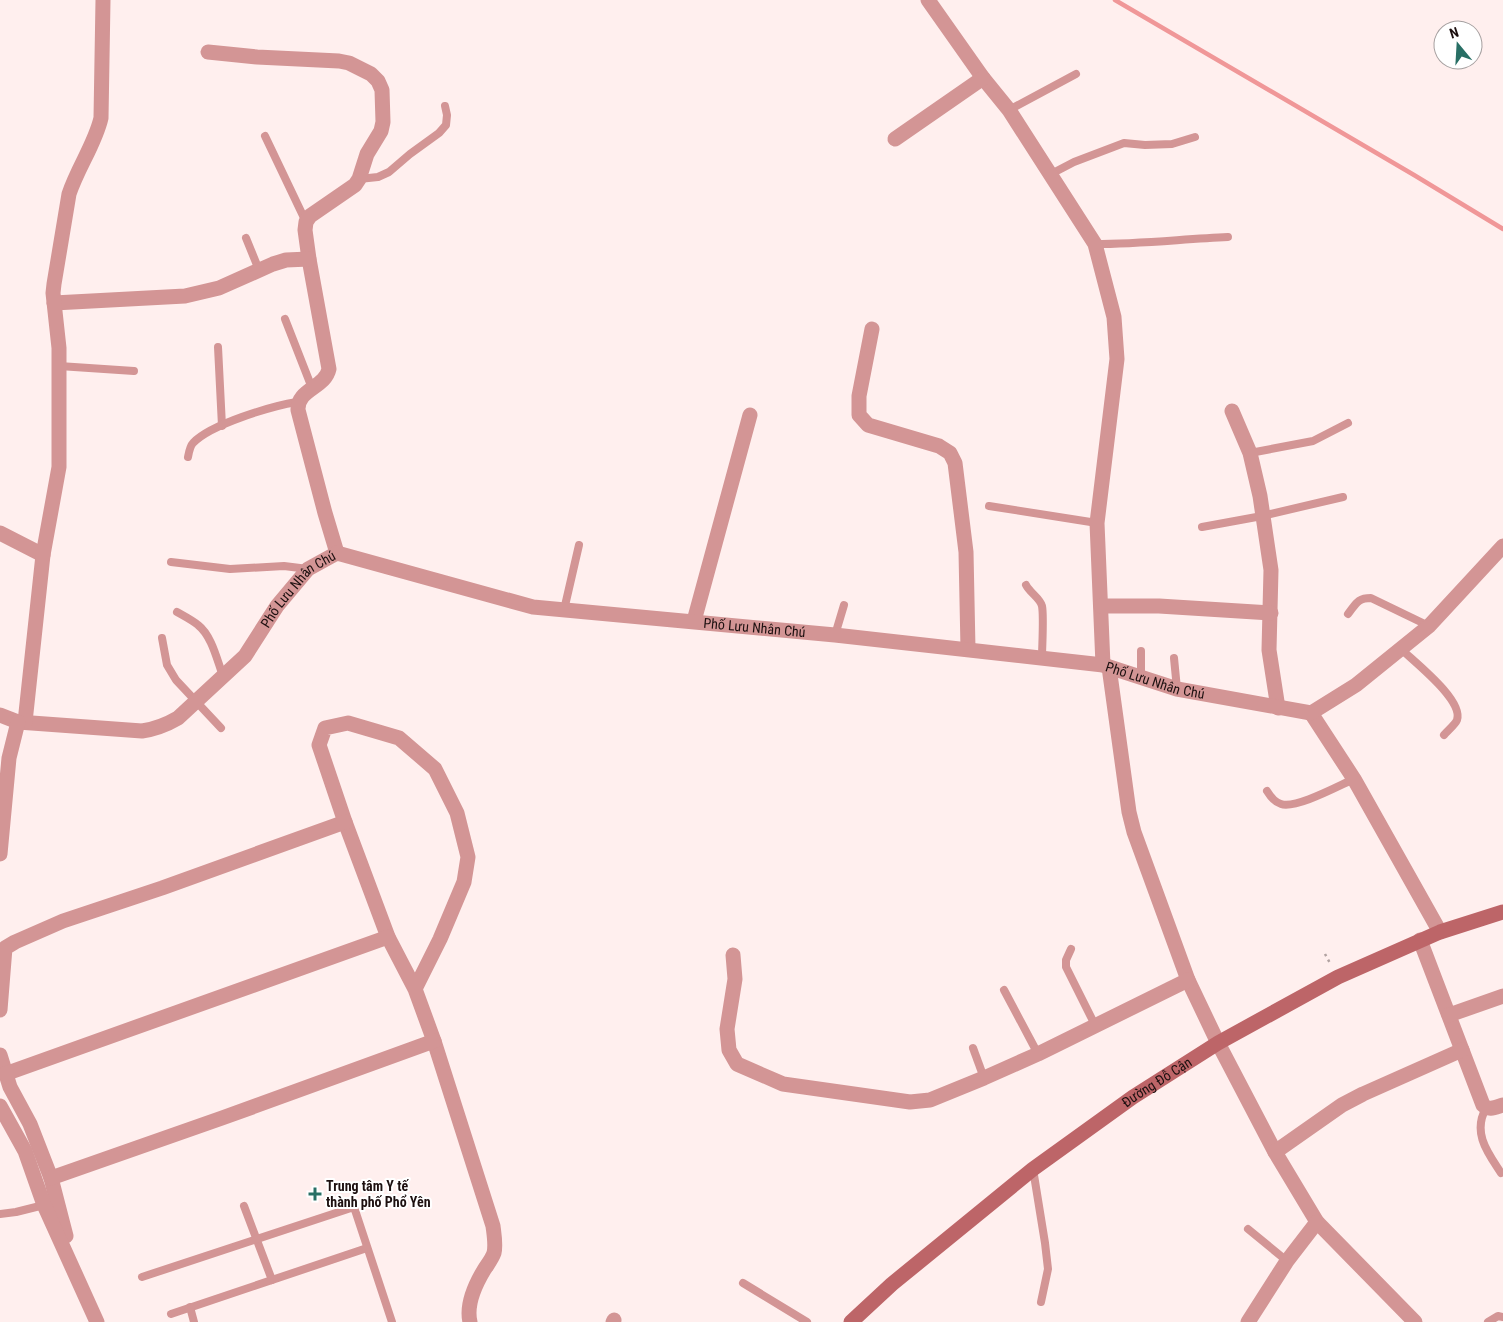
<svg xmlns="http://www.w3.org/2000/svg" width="1503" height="1322" viewBox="0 0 1503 1322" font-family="'Roboto Condensed',sans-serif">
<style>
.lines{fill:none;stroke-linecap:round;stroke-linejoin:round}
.stream{stroke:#f09798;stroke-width:4.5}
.path{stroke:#b1a2a1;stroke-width:2.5;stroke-dasharray:2.5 4;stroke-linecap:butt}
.lane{stroke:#d39595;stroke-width:8}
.street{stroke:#d39595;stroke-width:15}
.secondary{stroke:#bd6568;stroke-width:15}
.poi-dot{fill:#286f65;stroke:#fff;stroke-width:2}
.labels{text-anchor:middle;stroke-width:4;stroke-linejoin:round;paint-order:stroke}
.street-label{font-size:14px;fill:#1d1010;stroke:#fff}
.poi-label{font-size:14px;font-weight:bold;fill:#1d1010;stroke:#fff;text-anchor:start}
</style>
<rect width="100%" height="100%" fill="#ffefee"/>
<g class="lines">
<!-- stream -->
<path class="stream" d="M1115 0 1414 175 1503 229"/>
<!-- path -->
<path class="path" d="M1325 954 1331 965"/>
<!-- lane -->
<g class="lane">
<path d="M1009 110 1076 74"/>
<path d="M265 136 306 222"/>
<path d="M1051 174 1074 162 1124 143 1145 145 1172 144 1195 137"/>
<path d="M359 179 378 177 389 172 410 154 439 133 446 125 447 115 445 106"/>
<path d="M246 238 259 270"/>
<path d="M1095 244C1139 244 1183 239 1228 237"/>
<path d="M285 319 312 388"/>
<path d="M218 347 222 426"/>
<path d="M59 366 134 371"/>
<path d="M1250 453 1313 441 1348 423"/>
<path d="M188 457C189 452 190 446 193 443 211 424 272 406 297 402"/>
<path d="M989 506 1097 523"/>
<path d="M1202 527 1262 516 1343 497"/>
<path d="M171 562 230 569 284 566 308 569"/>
<path d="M1026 585C1030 593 1040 598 1042 606 1044 617 1042 646 1042 658"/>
<path d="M564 610 579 545"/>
<path d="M177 612C184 616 192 620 198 625 212 636 217 660 223 676"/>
<path d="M1348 614C1356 604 1357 598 1371 598L1429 626"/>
<path d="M835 635 844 605"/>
<path d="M162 638 167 665 176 680 221 728"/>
<path d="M1400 648C1413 661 1464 700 1457 720 1455 725 1447 731 1444 735"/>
<path d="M1174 658 1177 689"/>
<path d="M1141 677V651"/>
<path d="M1267 791C1270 796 1274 802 1281 804 1296 809 1338 786 1354 779"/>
<path d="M1071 949 1066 960V967L1095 1025"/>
<path d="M1004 990 1038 1054"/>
<path d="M973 1048 984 1078"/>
<path d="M1486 1108C1472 1133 1488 1153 1501 1173"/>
<path d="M1033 1169 1045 1243 1048 1269 1041 1302"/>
<path d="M244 1206 272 1280"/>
<path d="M0 1214 16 1212 44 1205"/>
<path d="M1248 1229 1287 1261"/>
<path d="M142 1277 354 1207 392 1322"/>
<path d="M743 1283 807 1322"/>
<path d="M190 1307 194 1322"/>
<path d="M171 1314 367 1248"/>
<path d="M1488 1322 1498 1316 1503 1317"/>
</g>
<!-- street -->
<g class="street">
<path d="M928 0 983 78 1009 110 1095 244 1114 317 1117 359 1097 523 1103 665"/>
<path d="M208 52 257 57 339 61 349 63 371 74 378 81 382 90 383 122 381 131 367 154 359 179 355 185 310 216 306 222 305 230 309 259 329 369C325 388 297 389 298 410L325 513 337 553"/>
<path d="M895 139 983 78"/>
<path d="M54 303 185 296 219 288 273 264 286 260 309 259"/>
<path d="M872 329 859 396V415L868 425 939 446 950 453 955 463 966 552 968 649"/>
<path d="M1232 411 1250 453 1260 496 1271 570 1269 650 1278 708"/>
<path d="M0 533 43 555"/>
<path d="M1101 606H1159L1271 613"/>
<path d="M694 621 750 415"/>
<path d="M1109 667 1129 812 1134 832 1188 980 1218 1043 1275 1152 1317 1222 1415 1322"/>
<path d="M1311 713 1354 779 1440 932"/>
<path id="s1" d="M0 715 18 722 142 731C156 729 166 725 178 718L245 656 277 606 308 569 337 553 533 607 835 635 1103 665 1177 689 1311 713 1356 685 1429 626 1503 546"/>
<path d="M25 722 43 555 59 467V348L53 293 54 284 69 194C78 167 95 144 101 118L103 0"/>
<path d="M0 854 9 758 18 722"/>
<path d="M1420 940 1483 1105C1489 1111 1496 1107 1503 1105"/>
<path d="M733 955 735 979 727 1029 729 1050 737 1064 783 1084 910 1102 930 1100 984 1078 1038 1054 1188 980"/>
<path d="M415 989 440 939 464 882 468 857 457 813 435 769 399 738 348 723 325 728 319 745 345 822 388 937 415 989 434 1041 493 1226C494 1234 496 1245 494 1253 492 1259 487 1265 484 1270 475 1285 466 1305 470 1322"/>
<path d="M0 1010 5 948 15 942 63 921 162 888 345 822"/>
<path d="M1449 1015 1503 996"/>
<path d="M0 1055 10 1087 30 1124 51 1178 66 1236"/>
<path d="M5 1074 388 937"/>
<path d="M0 1106 25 1151 44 1205 97 1322"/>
<path d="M1275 1152 1342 1105 1363 1094 1462 1050"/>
<path d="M51 1178 222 1118 434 1041"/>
<path d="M613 1322 614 1320"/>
<path d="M1248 1322 1287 1261 1317 1222"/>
</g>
<!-- secondary -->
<path class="secondary" id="s2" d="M851 1322 892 1284 1033 1169 1133 1097 1218 1043 1338 977 1440 932 1503 912"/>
</g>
<!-- markers -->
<path class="poi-dot" d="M312.5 1186.5h5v5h5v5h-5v5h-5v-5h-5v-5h5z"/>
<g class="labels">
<!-- street labels -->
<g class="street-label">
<text dy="5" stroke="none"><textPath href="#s1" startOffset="360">Phố Lưu Nhân Chú</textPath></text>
<text dy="5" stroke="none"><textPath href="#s1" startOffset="840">Phố Lưu Nhân Chú</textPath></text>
<text dy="5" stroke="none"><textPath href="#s1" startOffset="1245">Phố Lưu Nhân Chú</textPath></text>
<text dy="5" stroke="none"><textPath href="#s2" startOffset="389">Đường Đỗ Cận</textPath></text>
</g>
<!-- poi labels -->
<g class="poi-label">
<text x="326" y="1191">Trung tâm Y tế<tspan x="326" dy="16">thành phố Phổ Yên</tspan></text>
</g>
</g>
<!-- north arrow -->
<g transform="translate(1458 45) rotate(342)"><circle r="24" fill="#ffffff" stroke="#a59f9f"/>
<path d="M0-4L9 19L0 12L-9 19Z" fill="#286f65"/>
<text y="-8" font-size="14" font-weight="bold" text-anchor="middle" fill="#1d1010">N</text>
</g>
</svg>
